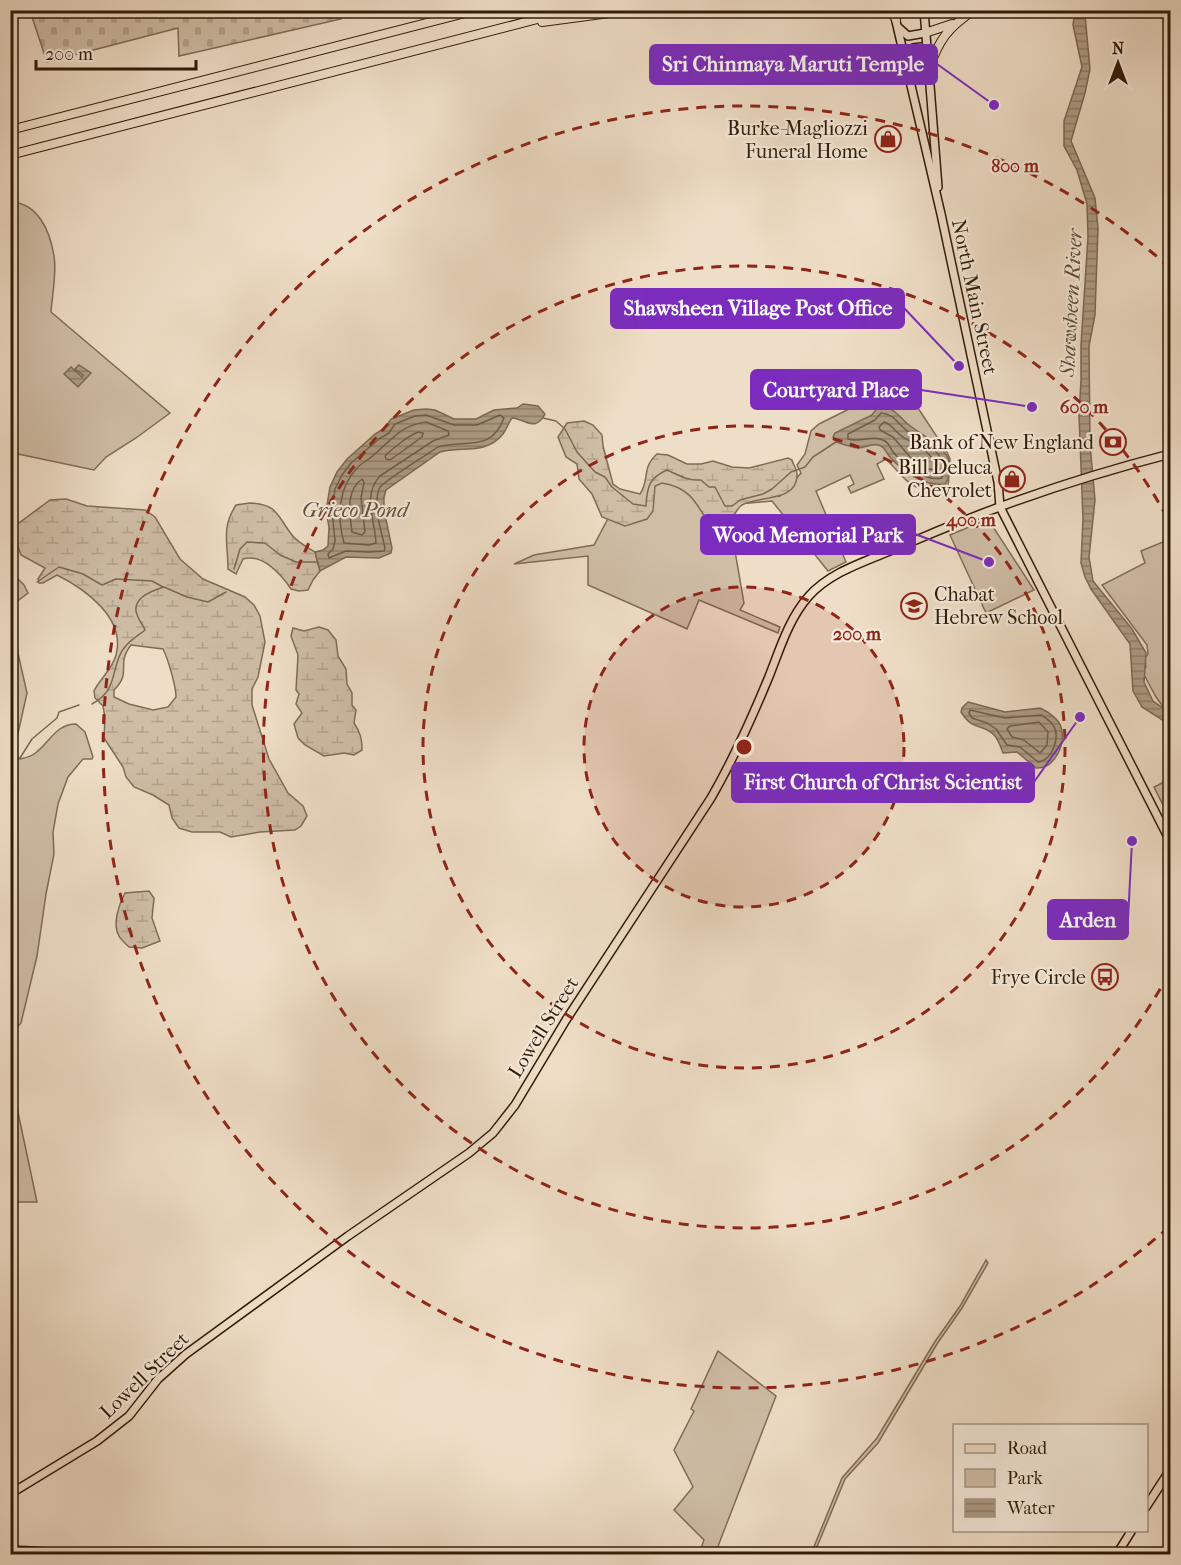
<svg xmlns="http://www.w3.org/2000/svg" width="1181" height="1565" viewBox="0 0 1181 1565" font-family="'IM FELL French Canon',serif">
<style>
.green{fill:#cfbda6;stroke:#806c56;stroke-width:1.5}
.wetland{fill:url(#wetland-marsh);stroke:#806c56;stroke-width:1.5;fill-rule:evenodd}
.cemetery{fill:url(#cemetery-stones);stroke:#806c56;stroke-width:1.5}
.water{fill:url(#water-rules);stroke:#7c6853;stroke-width:1.5}
.lines{fill:none;stroke-linecap:round;stroke-linejoin:round}
.shore{stroke:#6f5c46;stroke-width:1.5}
.stream{stroke:#7c6853;stroke-width:1.5}
.major-casing{stroke:#301b07;stroke-width:10}
.highway-casing{stroke:#301b07;stroke-width:10}
.major{stroke:#efdec7;stroke-width:7}
.highway{stroke:#efdec7;stroke-width:8}
.ring{fill:none;stroke:#8f2418;stroke-width:3;stroke-dasharray:10 8}
.labels{text-anchor:middle;stroke-width:4.5;stroke-linejoin:round;paint-order:stroke}
.poi-label{font-size:20px;fill:#301b07;stroke:#f5eadb;text-anchor:end}
.street-label{font-size:20px;fill:#301b07;stroke:#f5eadb}
.water-label{font-size:21px;font-style:italic;fill:#624f3a;stroke:#f5eadb}
.centre{fill:#8f2418;stroke:#f5eadb;stroke-width:3}
.ring-label{font-size:18px;text-anchor:middle;font-weight:bold;fill:#8f2418;stroke:#f5eadb;stroke-width:4.5;stroke-linejoin:round;paint-order:stroke}
.leader{fill:none;stroke:#7b2cbf;stroke-width:2}
.callout-dot{fill:#7b2cbf;stroke:#f5eadb;stroke-width:2}
.callout{fill:#7b2cbf;stroke:#7b2cbf;stroke-width:2}
.callout-label{font-size:21px;text-anchor:middle;font-weight:bold;fill:#fff}
</style>
<defs>
<pattern id="wetland-marsh" width="20" height="14" patternUnits="userSpaceOnUse" patternTransform="scale(1.5)"><rect width="20" height="14" fill="#cfbda6"/><path d="M1 5h8M5 5V1M11 12h8M15 12V8" fill="none" stroke="#b2a28d"/></pattern>
<pattern id="cemetery-stones" width="16" height="16" patternUnits="userSpaceOnUse" patternTransform="scale(1.5)"><rect width="16" height="16" fill="#cfbda6"/><path d="M2 7V4a2 2 0 0 1 4 0v3zM10 15v-3a2 2 0 0 1 4 0v3z" fill="#b2a28d"/></pattern>
<pattern id="water-rules" width="6" height="5" patternUnits="userSpaceOnUse" patternTransform="scale(1.5)"><rect width="6" height="5" fill="#ae9c86"/><path d="M0 2.5h6" fill="none" stroke="#8e7e6c"/></pattern>
</defs>
<rect width="100%" height="100%" fill="#efdec7"/>
<filter id="stains"><feTurbulence type="fractalNoise" baseFrequency=".00333" numOctaves="4"/><feColorMatrix values="0 0 0 0 .2 0 0 0 0 .09 0 0 0 0 .02 0 0 0 .5 -.17"/></filter>
<radialGradient id="worn" r=".72"><stop offset=".6" stop-color="#630" stop-opacity="0"/><stop offset="1" stop-color="#630" stop-opacity=".3"/></radialGradient>
<!-- green -->
<g class="green">
<path d="M11 202C38 203 50 231 54 256 57 272 52 296 51 312L170 413 136 438 106 457 94 470 13 453 11 463Z"/>
<path d="M914 402 947 452 950 459 948 488C911 494 910 483 886 459L877 464 884 479 851 493 848 487 854 484 850 475 816 491 846 562 828 571 772 501 727 505 744 603 740 610 780 627 778 633 699 600 687 629 683 627 588 585V556L514 564 534 555 594 545 613 509 630 510 651 481 772 497 780 496 801 473 797 465 805 454 811 431 819 424 853 407 893 406 903 409Z"/>
<path d="M988 519 1034 590 986 613 950 535Z"/>
<path d="M1170 539V716L1156 697 1142 671 1146 667 1145 658 1148 654 1147 645 1102 585 1145 563 1141 551Z"/>
<path d="M11 572 24 585 28 593 11 606V610Z"/>
<path d="M10 618 27 693 17 738 16 756 20 759C24 758 30 757 34 754 49 744 55 724 76 724L85 732 93 757 92 759H83L68 777 58 804 53 832 54 854 46 894 37 956 21 1023C10 1032 9 1062 15 1074L12 1084 37 1202H10Z"/>
<path d="M1170 779V804L1164 807 1154 787Z"/>
<path d="M986 1260 988 1263 962 1308 937 1344 878 1443 845 1479 814 1554H811L842 1478 877 1438 934 1343 960 1306Z"/>
<path d="M718 1351 776 1396 715 1554H699L704 1540 674 1510 693 1487 674 1450 694 1411 691 1409Z"/>
</g>
<!-- wetland -->
<g class="wetland">
<path d="M584 421 593 425 602 435 603 446 613 484 620 489 640 494C650 480 641 468 657 454L668 455 687 464H701L713 461 732 467 749 468 788 458 792 460C793 464 797 470 797 474 798 503 758 495 742 505 738 508 736 512 733 516L737 528 726 534 713 530C697 506 693 488 662 483L655 486 653 511 647 519 625 526 602 517 592 494 579 479 577 464 566 457 558 437 567 423Z"/>
<path d="M66 499 87 506 145 510 155 517 180 559 203 579 245 597 254 605 260 616 265 642 258 677 252 689V705L269 759 288 793 303 806 307 816 301 826 295 830 260 832 231 837 220 832H192L179 828 172 818 169 805 153 795 134 787 126 777 123 767 104 738 105 717 103 706 95 698 94 691C100 679 113 668 116 655 126 618 85 589 57 575L43 583H39L38 579 45 568 21 555 15 538V526L50 500ZM131 645 163 649C168 659 176 686 176 697L168 707 153 710 129 704 114 697V690C133 671 115 666 131 645Z"/>
<path d="M250 503C278 504 277 516 292 535 297 542 307 547 315 552L320 571 313 580 308 590 299 591 291 589C281 574 262 553 243 559L236 574 228 569C228 543 221 528 236 505Z"/>
<path d="M319 627 328 630 336 640 338 656 346 669 347 684 352 693V705L356 710 354 723C360 732 362 738 362 750L354 755 344 753 324 756 305 745 298 738 294 724 302 713 296 704 299 694 296 690 298 655 291 636 293 628 304 631Z"/>
<path d="M149 891 154 898 152 918 160 941 142 948 129 947C126 944 121 940 119 936 112 924 119 904 125 893Z"/>
</g>
<!-- cemetery -->
<path class="cemetery" d="M341 11V19L179 56 178 28 47 62 30 11Z"/>
<!-- water -->
<g class="water">
<path d="M1075 11H1086L1085 15 1090 69 1085 93 1071 141 1095 198 1098 228 1095 315 1089 346 1090 444 1095 500 1089 557 1093 581 1132 629 1146 653 1144 682 1153 701 1170 713V725L1142 707 1133 691 1130 644 1091 589 1085 577 1081 563 1083 519 1079 415 1081 380V345L1088 237 1087 204 1077 170 1064 146V121L1082 67 1073 25Z"/>
<path d="M79 365 91 373 78 387 64 374 71 367 82 377 83 375 75 369Z"/>
<path d="M523 404 538 406 545 414C535 433 526 419 512 418 508 423 507 429 503 434 486 455 462 446 440 452L386 490 384 497V510L392 548 391 553 379 558 346 557 320 571 315 552 323 550 328 546 329 527 326 511 330 487 337 472 347 459 375 434 385 428 391 419 414 410 426 409 435 410 454 419H476L494 410 517 408Z"/>
<path d="M878 407C894 406 898 416 909 425 929 441 963 452 945 485 923 485 904 473 889 456 886 452 885 448 881 446 873 442 866 448 858 448 851 447 843 444 836 442L833 437 835 433 872 415Z"/>
<path d="M968 702 1005 712 1040 708C1047 711 1059 719 1061 727 1066 744 1055 769 1036 768L1017 752 1003 753C1001 748 999 741 995 736 983 722 974 733 961 712L962 708Z"/>
</g>
<g class="lines">
<!-- shore -->
<g class="shore">
<path d="M881 413C893 414 896 421 905 429 921 444 950 450 942 478 925 482 904 465 893 452 890 448 890 444 885 441 873 434 860 443 848 439V434L875 420Z"/>
<path d="M426 415 454 425H477L500 415 504 418C491 453 465 439 438 447 429 453 384 481 380 487 372 504 381 530 385 548L384 551 369 552 346 551 329 558 328 554 333 549 335 541 332 511 335 489 342 475 351 463 379 439 389 433 395 424 415 416Z"/>
<path d="M426 422 448 431 449 435 433 441 380 476C362 495 375 521 376 543L369 545 344 543C337 517 338 488 357 468 363 462 370 459 376 453 393 438 402 425 426 422Z"/>
<path d="M884 422C892 424 895 432 903 437 914 445 937 453 935 470L927 469 910 457 893 437 880 430 879 427Z"/>
<path d="M418 432 423 433 422 437 390 460 386 459 385 456C393 448 408 436 418 432Z"/>
<path d="M362 479 364 482 361 498 365 532 362 535 352 532C350 515 345 491 362 479Z"/>
<path d="M970 710 1005 718 1042 715C1045 718 1051 721 1053 725 1061 737 1052 761 1038 762L1020 747 1007 745 996 729 987 723 972 718 969 713Z"/>
<path d="M1039 722 1048 732 1047 745 1040 753 1024 740 1012 737 1007 729 1010 726Z"/>
</g>
<!-- stream -->
<g class="stream">
<path d="M543 418 556 421 565 429 577 452 595 472 605 477 612 487 633 504 646 506C647 487 649 478 667 470 679 475 687 481 701 480L709 487H715L725 506H732L740 500 763 494 772 489 791 472 805 467 813 457 836 442"/>
<path d="M234 569 240 549 247 542 265 543 280 555 296 562H318"/>
<path d="M37 582 59 567 83 574 102 585 116 579 152 581 163 587"/>
<path d="M92 704C115 691 111 678 119 657 124 644 135 638 145 630 143 625 140 622 138 617 129 599 151 591 164 587L187 597 208 602 226 592"/>
<path d="M10 762 20 758 32 739 57 718 59 712 79 705"/>
</g>
<defs>
<g id="major">
<path d="M924 10 938 187"/>
<path d="M895 17 941 214 998 482 1000 507 1170 841"/>
<path d="M899 28 908 36 925 33"/>
<path d="M906 66 913 48 921 47 927 52"/>
<path d="M10 1494 97 1441 129 1416 158 1379 186 1354 348 1236 469 1153 493 1133 515 1105 566 1020 711 798C733 760 751 720 768 679 779 652 788 620 808 597 830 572 864 562 895 549 984 510 1076 478 1170 454"/>
<path d="M1146 1507 1170 1470"/>
<path d="M10 1550 91 1554"/>
<path d="M1117 1554 1132 1530"/>
</g>
<g id="highway">
<path d="M892 10 896 20"/>
<path d="M542 22 632 10"/>
<path d="M925 33 952 24"/>
<path d="M929 69C939 39 948 28 974 10"/>
<path d="M10 130 477 10"/>
<path d="M10 155 572 10"/>
</g>
</defs>
<!-- major casing -->
<use href="#major" class="major-casing"/>
<!-- highway casing -->
<use href="#highway" class="highway-casing"/>
<!-- major -->
<use href="#major" class="major"/>
<!-- highway -->
<use href="#highway" class="highway"/>
</g>
<!-- distance rings -->
<circle cx="744" cy="747" r="160" fill="#8f2418" fill-opacity=".12"/>
<g class="ring">
<circle cx="744" cy="747" r="160"/>
<circle cx="744" cy="747" r="321"/>
<path d="M1169 973A481 481 0 1 1 1169 521"/>
<path d="M1169 1227A641 641 0 1 1 1169 267"/>
</g>
<!-- icons -->
<defs>
<symbol id="shop-ring" viewBox="-11 -11 22 22"><circle r="9.5" fill="#f5eadb" stroke="#8f2418" stroke-width="1.5"/><path d="M-5-2.5h2.3a2.7 3.5 0 0 1 5.4 0H5L5.5 6h-11ZM-1.5-2.5h3a1.5 2.3 0 0 0-3 0Z" fill="#8f2418"/></symbol>
<symbol id="bank-ring" viewBox="-11 -11 22 22"><circle r="9.5" fill="#f5eadb" stroke="#8f2418" stroke-width="1.5"/><path d="M-6-4H6V4H-6ZM0-2.3a2.3 2.3 0 1 0 0 4.6a2.3 2.3 0 1 0 0-4.6Z" fill="#8f2418"/></symbol>
<symbol id="school-ring" viewBox="-11 -11 22 22"><circle r="9.5" fill="#f5eadb" stroke="#8f2418" stroke-width="1.5"/><path d="M0-5L7-2L0 1L-7-2ZM-4 1L0 2.5L4 1V4Q0 6-4 4Z" fill="#8f2418"/></symbol>
<symbol id="bus-ring" viewBox="-11 -11 22 22"><circle r="9.5" fill="#f5eadb" stroke="#8f2418" stroke-width="1.5"/><path d="M-5-6H5V4H4V6H2V4H-2V6H-4V4H-5ZM-3.5-4V0h7V-4ZM-3.5 1.2v1.5H-2V1.2ZM2 1.2v1.5H3.5V1.2Z" fill="#8f2418"/></symbol>
</defs>
<g fill-rule="evenodd">
<use href="#shop-ring" x="873" y="124" width="30" height="30"/>
<use href="#bank-ring" x="1098" y="427" width="30" height="30"/>
<use href="#shop-ring" x="997" y="464" width="30" height="30"/>
<use href="#school-ring" x="899" y="591" width="30" height="30"/>
<use href="#bus-ring" x="1090" y="962" width="30" height="30"/>
</g>
<g class="labels">
<!-- poi labels -->
<g class="poi-label">
<text x="868" y="135">Burke-Magliozzi<tspan x="868" dy="23">Funeral Home</tspan></text>
<text x="1094" y="449">Bank of New England</text>
<text x="992" y="474">Bill Deluca<tspan x="992" dy="23">Chevrolet</tspan></text>
<text x="934" y="601" text-anchor="start">Chabat<tspan x="934" dy="23">Hebrew School</tspan></text>
<text x="1086" y="984">Frye Circle</text>
</g>
<!-- street labels -->
<g class="street-label">
<text transform="translate(975 297) rotate(78)" y="7">North Main Street</text>
<text transform="translate(543 1027) rotate(-58)" y="7">Lowell Street</text>
<text transform="translate(144 1375) rotate(-44)" y="7">Lowell Street</text>
</g>
<!-- water labels -->
<g class="water-label">
<text transform="translate(1071 303) rotate(-87)" y="7">Shawsheen River</text>
<text x="355" y="517">Grieco Pond</text>
</g>
</g>
<circle cx="744" cy="747" r="9" class="centre"/>
<g class="ring-label">
<text x="1015" y="172">800 m</text>
<text x="1084" y="413">600 m</text>
<text x="971" y="526">400 m</text>
<text x="857" y="640">200 m</text>
</g>
<!-- callouts -->
<path class="leader" d="M994 105L937 64M959 366L904 308M1032 407L921 390M989 562L915 534M1080 717L1034 782M1132 841L1128 920"/>
<g class="callout-dot">
<circle cx="994" cy="105" r="6"/>
<circle cx="959" cy="366" r="6"/>
<circle cx="1032" cy="407" r="6"/>
<circle cx="989" cy="562" r="6"/>
<circle cx="1080" cy="717" r="6"/>
<circle cx="1132" cy="841" r="6"/>
</g>
<g class="callout">
<rect x="650" y="45" width="287" height="39" rx="6"/>
<rect x="611" y="289" width="293" height="39" rx="6"/>
<rect x="751" y="370" width="170" height="39" rx="6"/>
<rect x="701" y="515" width="214" height="39" rx="6"/>
<rect x="732" y="763" width="302" height="39" rx="6"/>
<rect x="1048" y="900" width="80" height="39" rx="6"/>
</g>
<g class="callout-label">
<text x="793" y="71">Sri Chinmaya Maruti Temple</text>
<text x="758" y="315">Shawsheen Village Post Office</text>
<text x="836" y="397">Courtyard Place</text>
<text x="808" y="542">Wood Memorial Park</text>
<text x="883" y="789">First Church of Christ Scientist</text>
<text x="1088" y="927">Arden</text>
</g>
<!-- margin -->
<rect width="1181" height="1565" fill="none" stroke="#efdec7" stroke-width="36"/>
<rect x="12" y="12" width="1157" height="1541" fill="none" stroke="#301b07" stroke-width="3"/>
<rect x="18" y="18" width="1145" height="1529" fill="none" stroke="#301b07" stroke-width="1.5"/>
<!-- legend -->
<rect x="953" y="1424" width="195" height="108" fill="#f5eadb" stroke="#a69786" stroke-width="1.5"/>
<rect x="965" y="1444" width="30" height="9" fill="#efdec7" stroke="#a69786" stroke-width="1.5"/>
<text x="1007" y="1454" font-size="18" fill="#301b07">Road</text>
<rect x="965" y="1469" width="30" height="18" fill="#cfbda6" stroke="#a69786" stroke-width="1.5"/>
<text x="1007" y="1484" font-size="18" fill="#301b07">Park</text>
<rect x="965" y="1499" width="30" height="18" fill="url(#water-rules)" stroke="#a69786" stroke-width="1.5"/>
<text x="1007" y="1514" font-size="18" fill="#301b07">Water</text>
<!-- north arrow -->
<g transform="translate(1118 63)" stroke="#f5eadb" stroke-width="4.5" paint-order="stroke">
<path d="M0-4.5L10 22L0 15L-10 22Z" fill="#301b07"/>
<text y="-9" font-size="16" font-weight="bold" text-anchor="middle" fill="#301b07">N</text>
</g>
<!-- scale -->
<path d="M36 60v9h160v-9" fill="none" stroke="#301b07" stroke-width="3"/>
<text x="45" y="60" font-size="18" fill="#301b07" stroke="#f5eadb" stroke-width="4.5" paint-order="stroke">200 m</text>
<rect width="100%" height="100%" filter="url(#stains)"/>
<rect width="100%" height="100%" fill="url(#worn)"/>
</svg>
